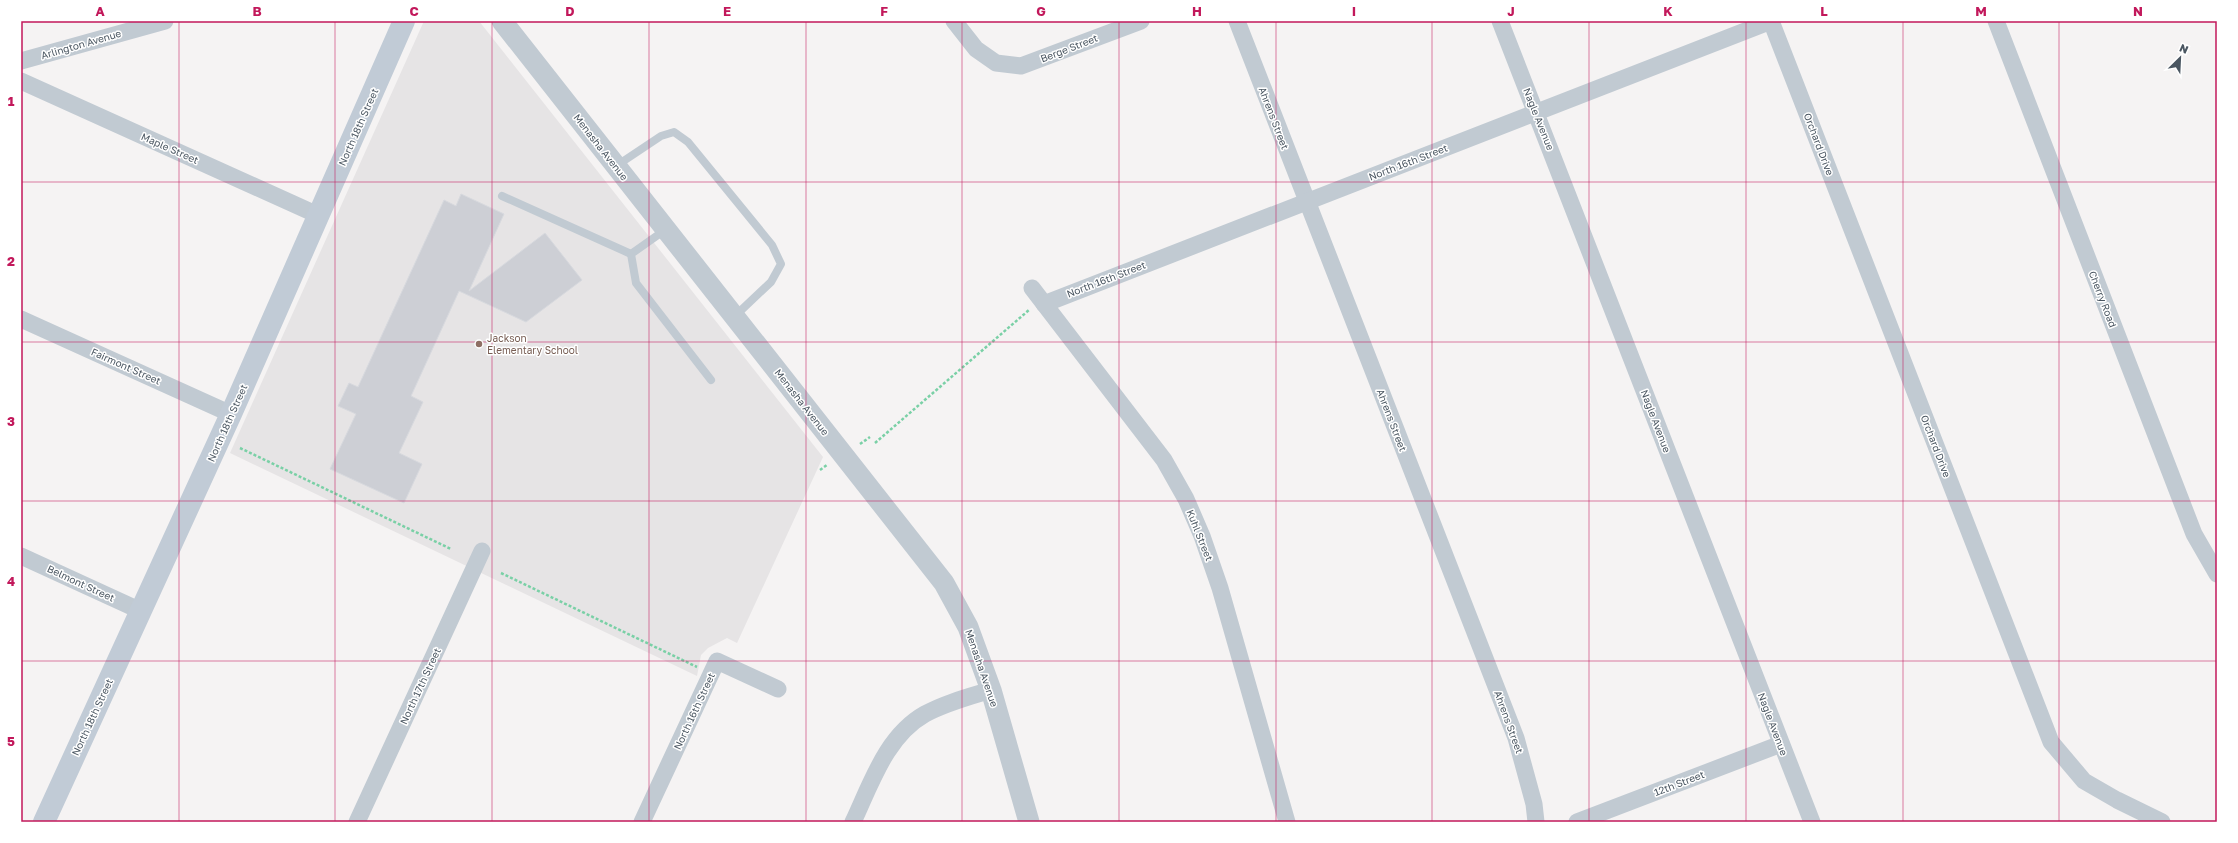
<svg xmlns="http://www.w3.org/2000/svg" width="2238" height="843" viewBox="0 0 2238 843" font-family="'Golos Text',sans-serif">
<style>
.education{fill:#e6e4e5}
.building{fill:#cdcfd5;stroke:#d7d9de}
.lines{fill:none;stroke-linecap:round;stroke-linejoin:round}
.path{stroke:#7ad0a6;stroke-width:2.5;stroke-dasharray:3 2;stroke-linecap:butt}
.service{stroke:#c1cad2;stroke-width:8}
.minor{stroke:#c1cad2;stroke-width:17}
.tertiary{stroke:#c1cad2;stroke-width:21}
.secondary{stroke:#c1cbd6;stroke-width:22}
.grid{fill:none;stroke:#c2185b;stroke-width:1;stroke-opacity:0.55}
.education-dot{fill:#8d6e63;stroke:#fff;stroke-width:1.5}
.labels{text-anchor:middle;stroke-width:3;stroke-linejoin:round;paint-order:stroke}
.street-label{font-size:10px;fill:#4a5661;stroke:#fff}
.education-label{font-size:10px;fill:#785e54;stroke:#fff;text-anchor:start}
.neatline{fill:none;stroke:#c2185b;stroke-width:1.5}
.grid-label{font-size:13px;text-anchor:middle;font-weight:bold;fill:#c2185b}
</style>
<rect width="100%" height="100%" fill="#f5f3f3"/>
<!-- education -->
<path class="education" d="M424 21H479L823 457 737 643 727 638 708 648 701 655 697 676 230 453Z"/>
<!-- building -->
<path class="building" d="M461 194 504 214 469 291 545 233 582 280 526 322 459 291 411 396 423 402 399 453 422 464 404 503 330 469 356 414 338 406 349 383 358 387 444 200 456 206Z"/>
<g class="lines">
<!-- path -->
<g class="path">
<path d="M875 443 1029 310"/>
<path d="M860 444 870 437"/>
<path d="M240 448 451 549"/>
<path d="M820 470 827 465"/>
<path d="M501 573 697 667"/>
</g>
<!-- service -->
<g class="service">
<path d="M616 166 661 136 674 132 688 142 772 245 781 264 771 282 735 316"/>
<path d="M502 196 631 254"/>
<path d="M665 230 631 254 636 283 711 380"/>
</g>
<!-- minor -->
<g class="minor">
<path d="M954 21 976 49 996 63 1021 66 1141 21"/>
<path d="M1237 21 1516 738 1534 804 1536 822"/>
<path d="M1500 21 1812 822"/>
<path d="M1771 21 2051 742 2084 781 2117 800 2162 822"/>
<path d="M1996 21 2194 534 2217 574"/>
<path d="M21 61 165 21"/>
<path d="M21 81 320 216"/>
<path d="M1032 288 1164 460 1186 499 1202 536 1220 588 1287 822"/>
<path d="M1044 304 1771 21"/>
<path d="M21 319 231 414"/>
<path d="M21 556 141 611"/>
<path d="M357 822 482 551"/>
<path d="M642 822 717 661 778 689"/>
<path d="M853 822C871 784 886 736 925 714 945 703 968 697 991 690"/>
<path d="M1577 822 1781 744"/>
</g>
<!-- tertiary -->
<path class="tertiary" d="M502 21 944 583 968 627 991 690 1029 822"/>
<!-- secondary -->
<path class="secondary" d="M44 822 231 414 404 21"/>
</g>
<!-- grid -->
<path class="grid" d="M179 21V822M335 21V822M492 21V822M649 21V822M806 21V822M962 21V822M1119 21V822M1276 21V822M1432 21V822M1589 21V822M1746 21V822M1903 21V822M2059 21V822M21 182H2217M21 342H2217M21 501H2217M21 661H2217"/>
<!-- markers -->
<circle class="education-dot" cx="479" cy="344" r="4"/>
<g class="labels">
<!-- street labels -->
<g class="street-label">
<text transform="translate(81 44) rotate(-16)" y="4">Arlington Avenue</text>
<text transform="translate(1069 48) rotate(-21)" y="4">Berge Street</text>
<text transform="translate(1274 118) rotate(69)" y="4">Ahrens Street</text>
<text transform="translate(1539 119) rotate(68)" y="4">Nagle Avenue</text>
<text transform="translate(358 127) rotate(-66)" y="4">North 18th Street</text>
<text transform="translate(1819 144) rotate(69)" y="4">Orchard Drive</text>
<text transform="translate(601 147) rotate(52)" y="4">Menasha Avenue</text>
<text transform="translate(170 148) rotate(24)" y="4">Maple Street</text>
<text transform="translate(1408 162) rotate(-21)" y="4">North 16th Street</text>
<text transform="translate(1106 279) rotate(-21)" y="4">North 16th Street</text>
<text transform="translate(2103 299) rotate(69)" y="4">Cherry Road</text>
<text transform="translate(126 366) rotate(24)" y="4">Fairmont Street</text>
<text transform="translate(802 402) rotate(52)" y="4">Menasha Avenue</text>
<text transform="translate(1392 420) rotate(69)" y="4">Ahrens Street</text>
<text transform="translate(1656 421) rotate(69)" y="4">Nagle Avenue</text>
<text transform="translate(227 423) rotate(-66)" y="4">North 18th Street</text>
<text transform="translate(1936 446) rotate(69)" y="4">Orchard Drive</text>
<text transform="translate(1200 535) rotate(68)" y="4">Kuhl Street</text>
<text transform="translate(81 583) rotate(25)" y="4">Belmont Street</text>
<text transform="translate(982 668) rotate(71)" y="4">Menasha Avenue</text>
<text transform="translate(420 686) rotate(-65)" y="4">North 17th Street</text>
<text transform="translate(694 711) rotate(-65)" y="4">North 16th Street</text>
<text transform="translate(92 717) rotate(-65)" y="4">North 18th Street</text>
<text transform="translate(1509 722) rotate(70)" y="4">Ahrens Street</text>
<text transform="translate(1773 724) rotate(69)" y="4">Nagle Avenue</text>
<text transform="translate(1679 783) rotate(-21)" y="4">12th Street</text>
</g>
<!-- education labels -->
<g class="education-label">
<text x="487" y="342">Jackson<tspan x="487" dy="12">Elementary School</tspan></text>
</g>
</g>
<!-- border -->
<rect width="2238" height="843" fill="none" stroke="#ffffff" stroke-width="44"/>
<!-- north arrow -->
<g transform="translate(2180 58) rotate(24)" stroke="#ffffff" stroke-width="3" paint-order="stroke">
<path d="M0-3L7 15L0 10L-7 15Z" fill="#4a5661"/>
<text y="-6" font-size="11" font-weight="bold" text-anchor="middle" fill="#4a5661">N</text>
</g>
<rect x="22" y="22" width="2194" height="799" class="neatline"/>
<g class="grid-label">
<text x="100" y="16">A</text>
<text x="257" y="16">B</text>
<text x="414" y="16">C</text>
<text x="570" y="16">D</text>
<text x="727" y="16">E</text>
<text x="884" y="16">F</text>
<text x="1041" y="16">G</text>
<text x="1197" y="16">H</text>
<text x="1354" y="16">I</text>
<text x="1511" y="16">J</text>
<text x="1668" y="16">K</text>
<text x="1824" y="16">L</text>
<text x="1981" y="16">M</text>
<text x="2138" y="16">N</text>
<text x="11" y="106">1</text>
<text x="11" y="266">2</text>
<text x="11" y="426">3</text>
<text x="11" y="586">4</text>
<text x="11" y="746">5</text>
</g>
</svg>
